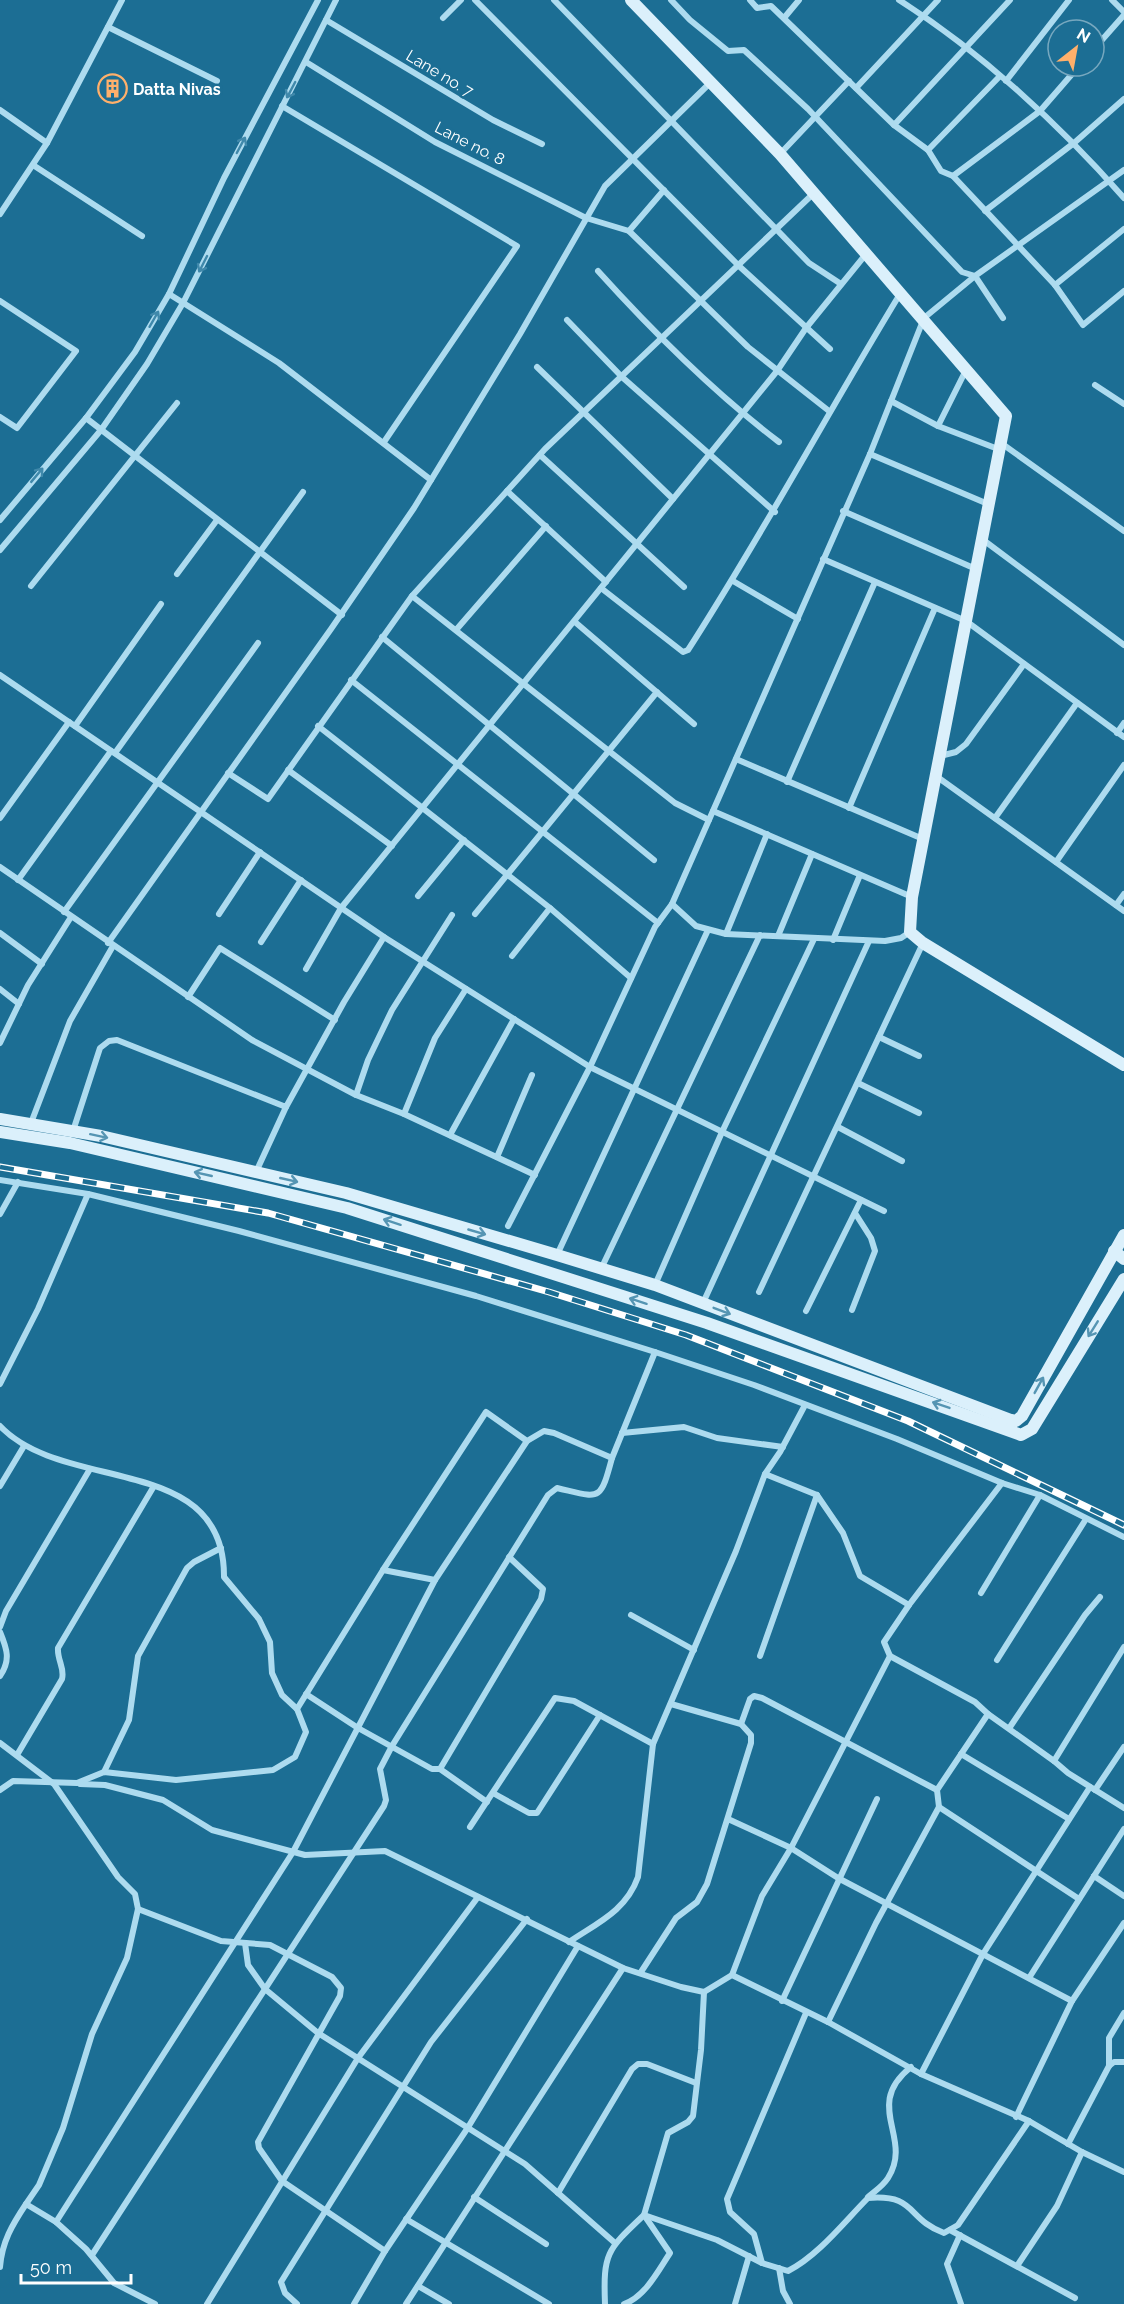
<svg xmlns="http://www.w3.org/2000/svg" width="1124" height="2304" viewBox="0 0 1124 2304" font-family="Raleway,sans-serif">
<style>
.lines{fill:none;stroke-linecap:round;stroke-linejoin:round}
.street{stroke:#addbef;stroke-width:6}
.secondary{stroke:#dbf0fb;stroke-width:12}
.rail-casing{stroke:#fff;stroke-width:7}
.rail{stroke:#1c6e94;stroke-width:4.5;stroke-dasharray:14;stroke-linecap:butt}
.oneway{stroke:#4089ab}
.oneway2{stroke:#5595b3}
.labels{text-anchor:middle;stroke-width:5;stroke-linejoin:round;paint-order:stroke}
.street-label{font-size:16px;fill:#fff;stroke:#1c6e94}
.poi-label{font-size:16px;font-weight:bold;fill:#fff;stroke:#1c6e94;text-anchor:start}
</style>
<rect width="100%" height="100%" fill="#1c6e94"/>
<g class="lines">
<!-- street -->
<g class="street">
<path d="M475 0 739 266 830 349"/>
<path d="M554 0 809 263 841 284"/>
<path d="M671 0 690 20 728 51 744 50 808 109 962 272 975 276 1003 318"/>
<path d="M750 0 757 8 771 6 894 125 928 150 941 171 953 176 1055 285 1083 325 1124 291"/>
<path d="M899 0C981 52 1060 125 1124 198"/>
<path d="M1112 0 1124 12"/>
<path d="M443 18 461 0"/>
<path d="M784 18 799 0"/>
<path d="M326 20 493 120 542 144"/>
<path d="M108 27 217 81"/>
<path d="M1094 49 1124 15"/>
<path d="M306 62 435 142 586 218 629 231 748 347 829 411"/>
<path d="M1006 81 1069 0"/>
<path d="M856 88 938 0"/>
<path d="M282 106 517 246 384 442"/>
<path d="M0 110 47 143"/>
<path d="M894 125 1010 0"/>
<path d="M928 150 1000 76"/>
<path d="M780 154 849 81"/>
<path d="M33 165 142 236"/>
<path d="M953 176 1040 111 1079 66"/>
<path d="M985 211 1074 143 1124 99"/>
<path d="M0 214 47 143 122 0"/>
<path d="M629 231 664 190"/>
<path d="M598 271C654 333 712 391 779 442"/>
<path d="M1055 285 1124 229"/>
<path d="M169 294 279 363 431 480"/>
<path d="M0 301 76 351 17 428 0 417"/>
<path d="M567 320 622 377 775 512"/>
<path d="M537 367 673 499"/>
<path d="M1095 385 1124 404"/>
<path d="M891 401 938 426 998 449"/>
<path d="M86 418 342 615"/>
<path d="M938 426 966 370"/>
<path d="M1001 443 1124 531"/>
<path d="M870 454 988 504"/>
<path d="M540 455 684 587"/>
<path d="M507 491 606 582"/>
<path d="M843 511 976 569"/>
<path d="M0 520 86 418 135 352 169 294 224 178 318 0"/>
<path d="M982 539 1124 645"/>
<path d="M0 550 101 430 147 364 183 303 336 0"/>
<path d="M823 559 966 621 1124 737"/>
<path d="M177 574 217 520"/>
<path d="M733 581 798 619"/>
<path d="M31 586 177 403"/>
<path d="M601 588 683 652 688 650C763 534 828 412 900 294"/>
<path d="M412 596 675 803 709 820"/>
<path d="M575 622 694 724"/>
<path d="M456 630 546 526"/>
<path d="M382 637 654 860"/>
<path d="M0 675 384 937 590 1067 884 1211"/>
<path d="M351 680 658 923"/>
<path d="M75 726 161 604"/>
<path d="M318 726 550 908 631 978"/>
<path d="M1117 733 1124 723"/>
<path d="M115 753 303 492"/>
<path d="M940 756 956 752 966 744 1024 664"/>
<path d="M736 759 923 839"/>
<path d="M288 770 392 846"/>
<path d="M228 773 268 799 412 596 545 449 814 193"/>
<path d="M936 776 1124 911"/>
<path d="M787 782 875 582"/>
<path d="M849 808 935 608"/>
<path d="M713 811 912 897"/>
<path d="M0 818 69 722"/>
<path d="M995 818 1077 703"/>
<path d="M1056 862 1124 765"/>
<path d="M0 867 252 1040 356 1095 404 1114 535 1175"/>
<path d="M18 880 111 751"/>
<path d="M418 896 464 840"/>
<path d="M672 904 696 926 726 934 885 941 901 938 910 932"/>
<path d="M1116 905 1124 894"/>
<path d="M64 912 258 643"/>
<path d="M219 914 260 852"/>
<path d="M475 914 657 692"/>
<path d="M0 933 42 964"/>
<path d="M726 934 767 834"/>
<path d="M778 936 812 854"/>
<path d="M833 940 860 875"/>
<path d="M261 942 301 880"/>
<path d="M108 943 331 629 414 508 520 334 605 186 711 82"/>
<path d="M512 956 550 908"/>
<path d="M306 969 341 908 777 371 806 328 866 254"/>
<path d="M0 989 19 1004"/>
<path d="M188 997 220 948 335 1020"/>
<path d="M879 1037 919 1056"/>
<path d="M0 1043 28 985 71 917"/>
<path d="M858 1083 919 1113"/>
<path d="M356 1095 368 1060 392 1010 452 915"/>
<path d="M404 1114 435 1038 466 989"/>
<path d="M31 1123 70 1021 113 946"/>
<path d="M838 1127 902 1161"/>
<path d="M73 1131 100 1048 109 1041 117 1040 286 1107 344 1002 384 937"/>
<path d="M450 1135 514 1019"/>
<path d="M497 1157 532 1075"/>
<path d="M256 1172 286 1107"/>
<path d="M0 1180 88 1194 239 1231 476 1296 655 1352 754 1385 897 1439 1002 1483 1040 1495 1124 1537"/>
<path d="M0 1214 18 1182"/>
<path d="M508 1226 590 1067 655 927 672 904 870 454 924 318 975 276 1124 170"/>
<path d="M557 1255 708 930"/>
<path d="M601 1269 760 935"/>
<path d="M655 1285 722 1132 814 939"/>
<path d="M759 1292 923 943"/>
<path d="M703 1303 869 941"/>
<path d="M852 1310 875 1251 871 1238 855 1213"/>
<path d="M806 1311 861 1200"/>
<path d="M0 1384 38 1309 88 1194"/>
<path d="M0 1426C64 1494 225 1452 224 1577L259 1619 270 1642 272 1673 282 1695 297 1709 306 1732 295 1757 273 1770 176 1780 104 1772 77 1783 13 1781 0 1790"/>
<path d="M622 1433 684 1427 717 1438 783 1447"/>
<path d="M765 1474 780 1452 805 1405"/>
<path d="M0 1486 24 1446"/>
<path d="M817 1495 843 1533 860 1576 909 1605"/>
<path d="M383 1570 435 1580 527 1441"/>
<path d="M981 1593 1040 1495"/>
<path d="M631 1615 694 1650"/>
<path d="M0 1627 6 1611 90 1469"/>
<path d="M0 1632C7 1649 11 1660 0 1676"/>
<path d="M1124 1647 1054 1761 1068 1773 1124 1808"/>
<path d="M890 1656 884 1642 909 1605 1002 1483"/>
<path d="M997 1660 1086 1519"/>
<path d="M306 1694 358 1728 432 1769H440L541 1599 543 1589 509 1557"/>
<path d="M297 1709 383 1570 486 1412 527 1441 544 1431 554 1433 612 1458 655 1352"/>
<path d="M988 1714 975 1702 890 1656 791 1848 838 1878 1072 2001"/>
<path d="M741 1724 750 1699 754 1696 762 1698 937 1790"/>
<path d="M1010 1727 1085 1615 1100 1597"/>
<path d="M0 1743 54 1784 118 1877 135 1894 138 1909 127 1958 92 2034 63 2128 39 2185 26 2204"/>
<path d="M961 1754 1069 1819"/>
<path d="M17 1755 62 1679C65 1668 57 1660 58 1648L154 1486"/>
<path d="M440 1769 487 1802"/>
<path d="M104 1772 129 1720 138 1656 187 1568 194 1562 221 1548"/>
<path d="M80 1784 105 1785 163 1800 212 1830 305 1855 385 1851 623 1968 681 1987 704 1992"/>
<path d="M1095 1790 1124 1747"/>
<path d="M493 1793 529 1813H537L600 1715"/>
<path d="M939 1807 1079 1899"/>
<path d="M728 1819 791 1848 762 1896 732 1975"/>
<path d="M470 1827 555 1698 574 1701 653 1744"/>
<path d="M1094 1876 1124 1896"/>
<path d="M138 1909 221 1941 270 1945 332 1977 341 1988 340 1996 258 2142 259 2148 282 2181 385 2251"/>
<path d="M569 1942C597 1923 626 1911 638 1877L653 1744 736 1551 765 1474 817 1495 760 1656"/>
<path d="M245 1943 248 1965 265 1989 318 2033 525 2164 615 2243"/>
<path d="M641 1972 676 1918 697 1902 707 1884 751 1743V1735L741 1724 671 1704"/>
<path d="M1029 1978 1124 1829"/>
<path d="M782 2001 877 1799"/>
<path d="M828 2022 876 1923 939 1807 937 1790 988 1714 1054 1761"/>
<path d="M1109 2066V2038L1124 2013"/>
<path d="M921 2074 983 1954 1090 1787"/>
<path d="M1016 2117 1072 2001 1124 1923"/>
<path d="M1068 2144 1109 2066 1114 2062H1124"/>
<path d="M558 2193 632 2069 638 2064H647L696 2083"/>
<path d="M474 2197 546 2244"/>
<path d="M868 2197C875 2191 883 2186 888 2178 914 2137 862 2106 911 2067"/>
<path d="M406 2219 549 2304"/>
<path d="M56 2222 86 2249 114 2283 155 2304"/>
<path d="M950 2230 1075 2298"/>
<path d="M960 2235 947 2264 961 2304"/>
<path d="M92 2255 384 1806 386 1800 380 1769 392 1746 548 1495 557 1488C600 1498 600 1503 612 1458"/>
<path d="M762 2263 754 2234 730 2212 727 2199 806 2013"/>
<path d="M1017 2266 1057 2206 1082 2152"/>
<path d="M0 2267C2 2242 12 2225 26 2204L56 2222 293 1852 435 1580"/>
<path d="M779 2268 783 2291 790 2304"/>
<path d="M418 2286 449 2304"/>
<path d="M207 2304 358 2058 478 1897"/>
<path d="M297 2304 285 2293 281 2282 431 2042 527 1919"/>
<path d="M354 2304 385 2251 467 2129 578 1946"/>
<path d="M406 2304 623 1968"/>
<path d="M605 2304C603 2253 607 2250 644 2215L717 2240 762 2263 788 2271C819 2255 844 2222 868 2198 917 2194 906 2219 944 2233L958 2225 1029 2121"/>
<path d="M624 2304C645 2297 658 2271 670 2253L644 2215 668 2133 688 2122 693 2116 701 2050 704 1992 732 1975 828 2022 921 2074 1029 2121 1082 2152 1124 2172"/>
<path d="M735 2304 749 2256"/>
</g>
<!-- secondary -->
<g class="secondary">
<path d="M631 0 780 154 1006 416 912 897 910 932 923 943 1124 1065"/>
<path d="M0 1119 101 1136 346 1193 557 1255 655 1285 1011 1420 1016 1421 1022 1416 1124 1235"/>
<path d="M0 1132 70 1143 347 1208 707 1323 1021 1435 1032 1429 1124 1279"/>
<path d="M1114 1251 1124 1259"/>
</g>
<defs>
<path id="rail" d="M0 1167 268 1213 549 1292 686 1335 908 1421 1124 1525"/>
</defs>
<!-- rail casing -->
<use href="#rail" class="rail-casing"/>
<!-- rail -->
<use href="#rail" class="rail"/>
</g>
<!-- one-way arrows -->
<defs><path id="oneway-shaft" d="M-6 0H5M1.5-3L5.5 0L1.5 3" fill="none" stroke-width="1.6" stroke-linecap="round" stroke-linejoin="round" transform="scale(1.5)"/></defs>
<g class="oneway">
<use href="#oneway-shaft" transform="translate(291 90) rotate(118)"/>
<use href="#oneway-shaft" transform="translate(241 145) rotate(-62)"/>
<use href="#oneway-shaft" transform="translate(203 264) rotate(117)"/>
<use href="#oneway-shaft" transform="translate(154 319) rotate(-60)"/>
<use href="#oneway-shaft" transform="translate(37 475) rotate(-50)"/>
</g>
<g class="oneway2">
<use href="#oneway-shaft" transform="translate(99 1136) rotate(12)"/>
<use href="#oneway-shaft" transform="translate(203 1174) rotate(-167)"/>
<use href="#oneway-shaft" transform="translate(289 1180) rotate(13)"/>
<use href="#oneway-shaft" transform="translate(392 1222) rotate(-162)"/>
<use href="#oneway-shaft" transform="translate(477 1232) rotate(16)"/>
<use href="#oneway-shaft" transform="translate(638 1301) rotate(-162)"/>
<use href="#oneway-shaft" transform="translate(722 1311) rotate(21)"/>
<use href="#oneway-shaft" transform="translate(1093 1329) rotate(122)"/>
<use href="#oneway-shaft" transform="translate(1039 1385) rotate(-61)"/>
<use href="#oneway-shaft" transform="translate(941 1405) rotate(-161)"/>
</g>
<!-- icons -->
<defs>
<symbol id="building-ring" viewBox="-11 -11 22 22"><circle r="9.5" fill="#1c6e94" stroke="#ffb06b" stroke-width="1.5"/><path d="M-4-6H4V6H1V3H-1V6H-4ZM-2.5-4.3h1.7v1.8h-1.7ZM.8-4.3h1.7v1.8H.8ZM-2.5-1h1.7V.8h-1.7ZM.8-1h1.7V.8H.8Z" fill="#ffb06b"/></symbol>
</defs>
<g fill-rule="evenodd">
<use href="#building-ring" x="96" y="72" width="33" height="33"/>
</g>
<g class="labels">
<!-- street labels -->
<g class="street-label">
<text transform="translate(440 73) rotate(31)" y="6">Lane no. 7</text>
<text transform="translate(470 143) rotate(27)" y="6">Lane no. 8</text>
</g>
<!-- poi labels -->
<g class="poi-label">
<text x="133" y="95">Datta Nivas</text>
</g>
</g>
<!-- north arrow -->
<g transform="translate(1076 48) rotate(31)"><circle r="28" fill="#1c6e94" stroke="#77a8bf" stroke-width="1.5"/>
<path d="M0-4.5L10 22L0 15L-10 22Z" fill="#ffb06b"/>
<text y="-9" font-size="16" font-weight="bold" text-anchor="middle" fill="#ffffff">N</text>
</g>
<!-- scale -->
<path d="M21 2274v9h110v-9" fill="none" stroke="#ffffff" stroke-width="3"/>
<text x="30" y="2274" font-size="18" fill="#ffffff" stroke="#1c6e94" stroke-width="4.5" paint-order="stroke">50 m</text>
</svg>
